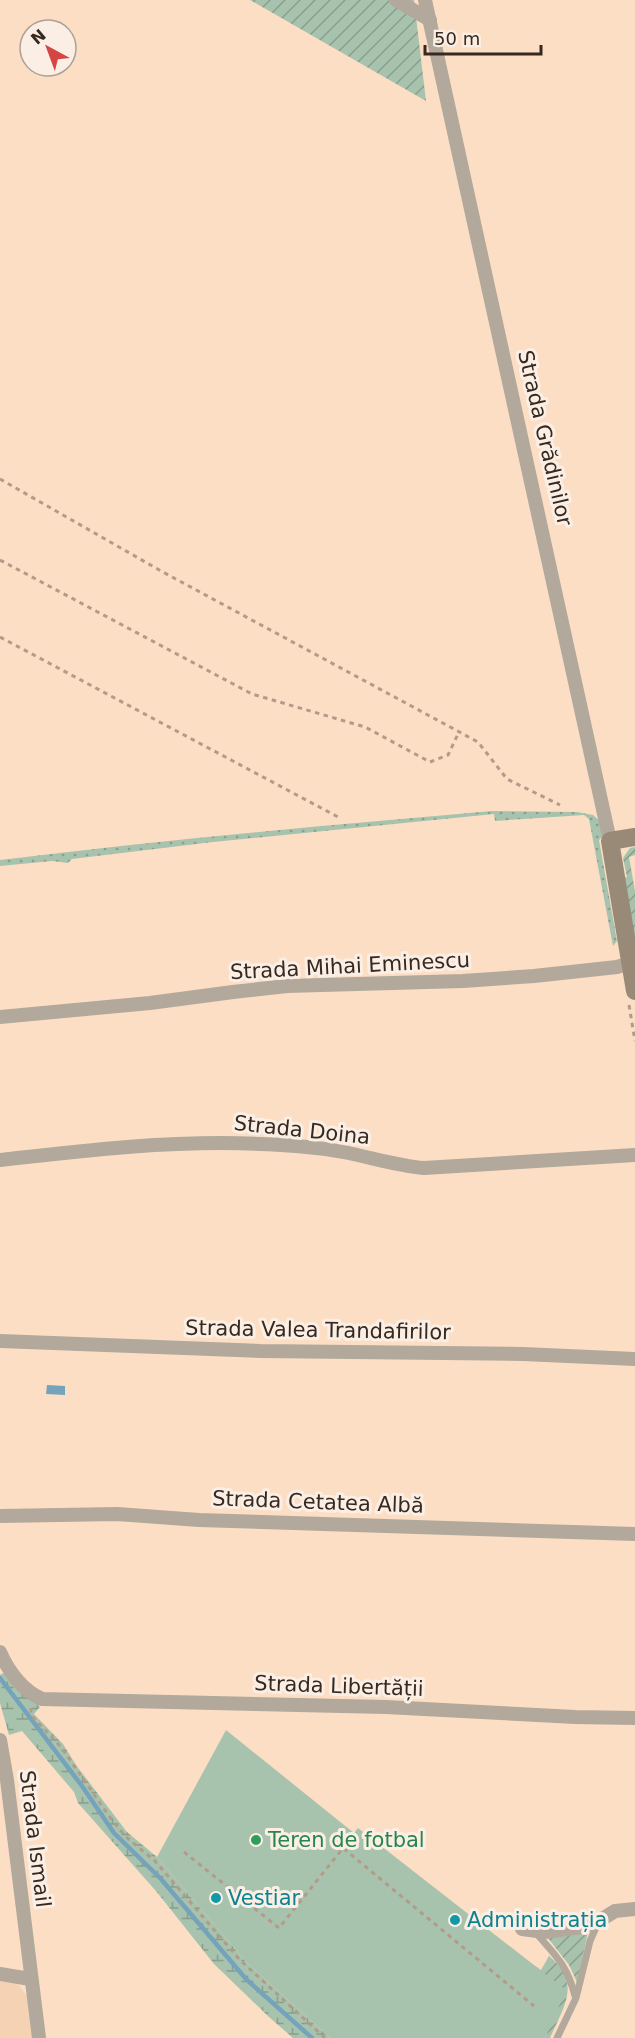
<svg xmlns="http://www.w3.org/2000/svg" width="635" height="2038" viewBox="0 0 635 2038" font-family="'DejaVu Sans',sans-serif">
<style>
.built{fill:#f4d2b3}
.grass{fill:url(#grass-dots)}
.wetland{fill:url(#wetland-marsh)}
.garden{fill:url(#garden-furrows)}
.pitch{fill:#a7c3ad}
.water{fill:#75a3bc}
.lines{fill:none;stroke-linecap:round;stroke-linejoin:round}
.stream{stroke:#75a3bc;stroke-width:4.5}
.path{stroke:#b29b88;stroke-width:3;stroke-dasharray:4.5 4.5;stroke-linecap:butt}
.lane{stroke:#b2a89b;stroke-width:7}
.street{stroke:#b2a89b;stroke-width:14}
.secondary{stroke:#998a78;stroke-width:18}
.leisure-dot{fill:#2e9e5b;stroke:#fbefe5;stroke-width:2}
.culture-dot{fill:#0f9aa8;stroke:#fbefe5;stroke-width:2}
.labels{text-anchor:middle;stroke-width:6;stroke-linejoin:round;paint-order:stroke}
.street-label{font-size:21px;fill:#352920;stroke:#fbefe5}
.leisure-label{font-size:21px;fill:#27864d;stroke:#fbefe5;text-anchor:start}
.culture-label{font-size:21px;fill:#0d838f;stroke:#fbefe5;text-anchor:start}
</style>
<defs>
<pattern id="grass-dots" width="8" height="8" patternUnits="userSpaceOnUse" patternTransform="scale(1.5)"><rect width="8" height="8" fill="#a7c3ad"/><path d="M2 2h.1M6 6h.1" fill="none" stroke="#899e8c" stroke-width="1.8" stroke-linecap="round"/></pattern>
<pattern id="wetland-marsh" width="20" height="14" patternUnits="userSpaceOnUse" patternTransform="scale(1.5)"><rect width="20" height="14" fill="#a7c3ad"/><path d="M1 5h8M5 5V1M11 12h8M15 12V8" fill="none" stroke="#899e8c"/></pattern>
<pattern id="garden-furrows" width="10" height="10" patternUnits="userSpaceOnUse" patternTransform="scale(1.5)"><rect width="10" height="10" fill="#a7c3ad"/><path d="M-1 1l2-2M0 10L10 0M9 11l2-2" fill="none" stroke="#899e8c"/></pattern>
</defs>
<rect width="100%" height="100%" fill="#fcdec5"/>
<!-- built -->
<path class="built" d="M0 1980 15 1982 21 1988 29 1999 32 2038H0Z"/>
<!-- grass -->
<path class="grass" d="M492 811 577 812 593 815 600 821 602 837 599 840 617 941 613 946 589 819 584 815 495 821 494 814 213 842 72 859 68 863 52 861 0 866V860C164 840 328 825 492 811Z"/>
<!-- wetland -->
<path class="wetland" d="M3 1673 11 1678 40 1707 34 1714 63 1744 76 1765 127 1832 157 1857 246 1962 330 2038H293L269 2017 214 1964 156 1891 78 1803 74 1792 22 1731 9 1735 0 1703V1675Z"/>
<!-- garden -->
<g class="garden">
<path d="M250 0H414L426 101Z"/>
<path d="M635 847V855L629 857 635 891V942L624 878 627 877 623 858 630 848Z"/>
<path d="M588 1932 577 1982 569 1965 548 1938Z"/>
<path d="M549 1956C582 1983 564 2006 550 2038H545L550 2025 532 1964 541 1970Z"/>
</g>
<!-- pitch -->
<path class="pitch" d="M226 1730 354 1833 358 1828 566 1990 545 2038H330L246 1962 157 1857Z"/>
<!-- water -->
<path class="water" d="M47 1385 65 1386V1395L46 1394Z"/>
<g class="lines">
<!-- stream -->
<path class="stream" d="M0 1678 82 1786 114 1833 161 1879 246 1979 312 2038"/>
<!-- path -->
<g class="path">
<path d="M0 479 161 571 478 742 507 779 560 805"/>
<path d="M0 560 252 694 365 727 430 762 448 755 459 732"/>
<path d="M0 637 340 818"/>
<path d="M629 1005 635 1041"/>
<path d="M31 1708V1715L61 1747 109 1816 125 1836 155 1861 239 1959 325 2038"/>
<path d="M184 1852 279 1928 343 1848 534 2006"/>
</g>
<!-- lane -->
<g class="lane">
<path d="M536 1933C556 1956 567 1965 575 1996"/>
<path d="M557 2038 576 1998 590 1941 598 1923"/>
</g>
<!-- street -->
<g class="street">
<path d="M396 0 430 20"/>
<path d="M425 0 610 841"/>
<path d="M0 1017 150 1003 233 992 287 986 463 981 534 976 617 967 630 963"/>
<path d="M0 1160C87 1150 174 1140 261 1144 288 1145 317 1147 343 1152 370 1157 397 1166 424 1168L635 1155"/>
<path d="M0 1341 260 1351 523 1354 635 1359"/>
<path d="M0 1516 117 1514 199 1520 635 1534"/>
<path d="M0 1652C8 1671 23 1691 42 1699L386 1707 575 1717 635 1718"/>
<path d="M0 1740 7 1780 39 2038"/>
<path d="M522 1929 545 1932 582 1927 599 1921 615 1911 635 1909"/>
<path d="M0 1974 30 1979"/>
</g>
<!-- secondary -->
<path class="secondary" d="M635 837 610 841 635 991"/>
</g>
<!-- markers -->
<circle class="leisure-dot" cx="256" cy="1840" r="6"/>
<g class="culture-dot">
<circle cx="216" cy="1898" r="6"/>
<circle cx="455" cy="1920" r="6"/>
</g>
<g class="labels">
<!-- street labels -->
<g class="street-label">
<text transform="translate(545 438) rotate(77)" y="7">Strada Grădinilor</text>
<text transform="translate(350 966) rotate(-3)" y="7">Strada Mihai Eminescu</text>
<text transform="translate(302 1130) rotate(6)" y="7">Strada Doina</text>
<text transform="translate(318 1330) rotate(1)" y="7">Strada Valea Trandafirilor</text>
<text transform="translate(318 1502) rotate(2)" y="7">Strada Cetatea Albă</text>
<text transform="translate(339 1686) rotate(2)" y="7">Strada Libertății</text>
<text transform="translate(35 1839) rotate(83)" y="7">Strada Ismail</text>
</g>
<!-- leisure labels -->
<g class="leisure-label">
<text x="268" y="1847">Teren de fotbal</text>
</g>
<!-- culture labels -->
<g class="culture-label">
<text x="228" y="1905">Vestiar</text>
<text x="467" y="1927">Administrația</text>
</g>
</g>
<!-- north arrow -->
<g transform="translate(48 48) rotate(319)"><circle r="28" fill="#fbefe5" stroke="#aca096" stroke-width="1.5"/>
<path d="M0-4.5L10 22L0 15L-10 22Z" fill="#d44544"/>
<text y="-9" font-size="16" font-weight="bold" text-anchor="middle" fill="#352920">N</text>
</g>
<!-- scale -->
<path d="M425 45v9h116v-9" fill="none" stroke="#352920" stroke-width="3"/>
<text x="434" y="45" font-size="18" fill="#352920" stroke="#fbefe5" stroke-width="4.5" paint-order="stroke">50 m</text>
</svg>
